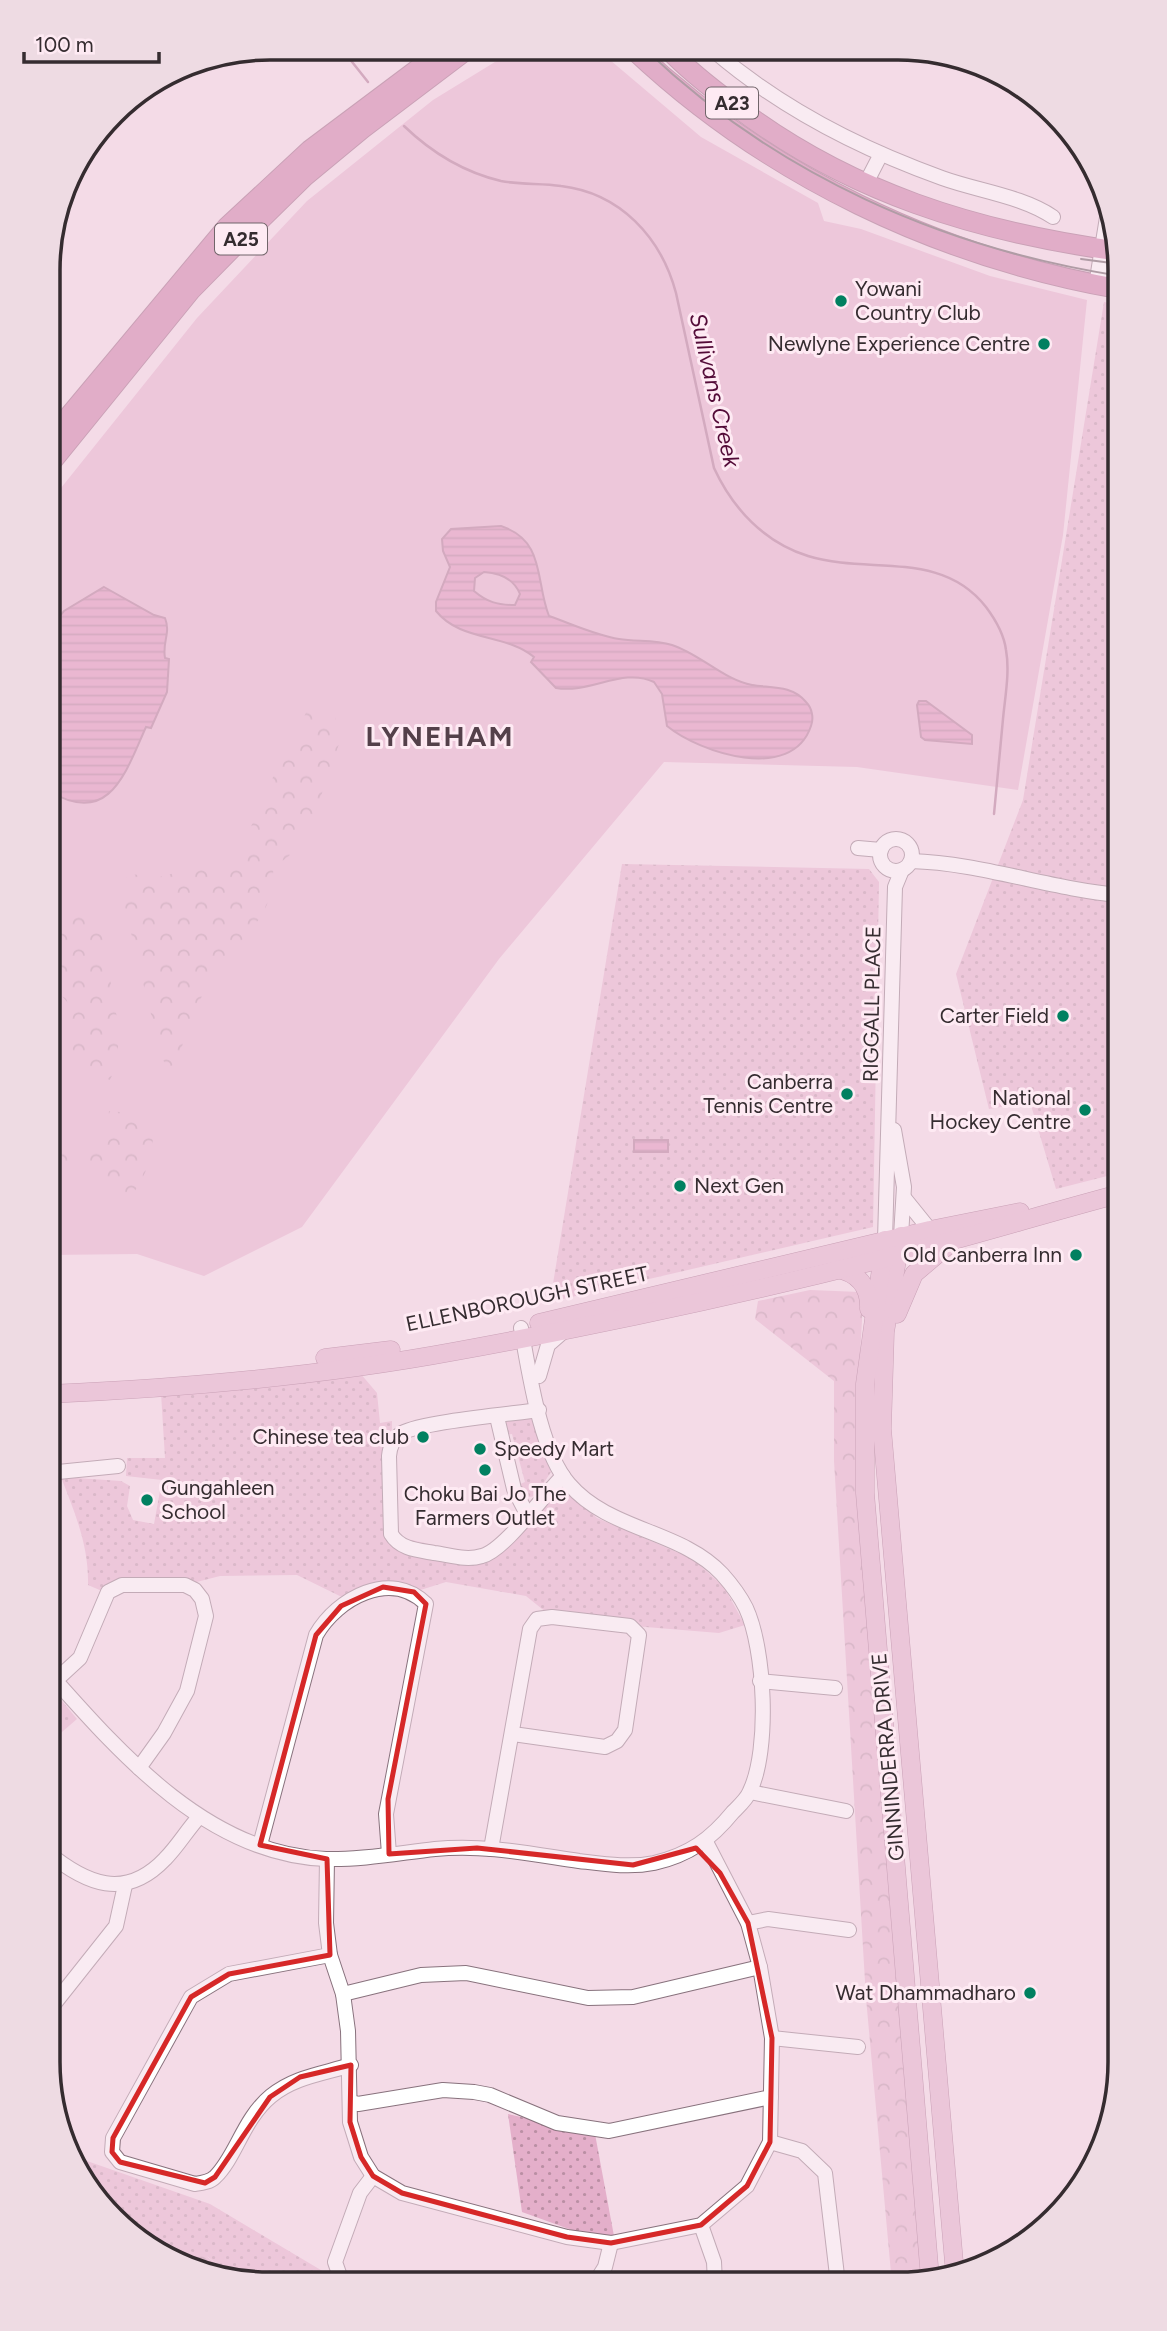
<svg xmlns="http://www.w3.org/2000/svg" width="1167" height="2331" viewBox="0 0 1167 2331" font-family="Figtree,sans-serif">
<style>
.grass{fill:#e4afca}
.forest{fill:url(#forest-crowns)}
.park{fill:url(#park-dots)}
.water{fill:url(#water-rules);stroke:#ab6f8e;stroke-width:2;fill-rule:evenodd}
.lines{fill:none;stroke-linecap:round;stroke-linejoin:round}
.stream{stroke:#ab6f8e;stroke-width:2.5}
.minor-casing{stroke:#88727d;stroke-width:16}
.major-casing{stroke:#965c7b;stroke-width:19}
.highway-casing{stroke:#965c7b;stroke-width:21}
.minor{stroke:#fff;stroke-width:14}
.major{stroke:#e0adc8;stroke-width:18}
.highway{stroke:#cb76a3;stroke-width:19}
.tram{stroke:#5d5156;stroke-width:2}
.marked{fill:none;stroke:#d62828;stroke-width:5;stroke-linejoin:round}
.poi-dot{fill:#018060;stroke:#feeaf3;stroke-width:2.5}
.labels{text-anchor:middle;stroke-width:6;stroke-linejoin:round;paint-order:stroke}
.shield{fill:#feeaf3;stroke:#71656a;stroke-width:2}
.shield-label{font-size:19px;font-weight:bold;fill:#352c30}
.poi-label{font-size:21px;fill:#352c30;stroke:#feeaf3;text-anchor:end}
.street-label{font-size:21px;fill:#352c30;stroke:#feeaf3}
.water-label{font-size:23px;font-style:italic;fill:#530b38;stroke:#feeaf3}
.district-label{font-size:28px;font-weight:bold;letter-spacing:2px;fill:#54404a;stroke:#feeaf3}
.rim{fill:none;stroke:#352c30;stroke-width:3.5}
</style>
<defs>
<pattern id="forest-crowns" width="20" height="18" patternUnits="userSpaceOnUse" patternTransform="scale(1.75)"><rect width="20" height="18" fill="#e4afca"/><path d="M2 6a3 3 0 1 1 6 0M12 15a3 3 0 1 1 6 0" fill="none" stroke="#ba8fa4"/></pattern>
<pattern id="park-dots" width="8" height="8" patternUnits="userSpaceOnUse" patternTransform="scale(1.75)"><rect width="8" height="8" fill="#e4afca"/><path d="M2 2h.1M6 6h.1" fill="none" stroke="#ba8fa4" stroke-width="1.8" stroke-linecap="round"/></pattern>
<pattern id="water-rules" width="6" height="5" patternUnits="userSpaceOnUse" patternTransform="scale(1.75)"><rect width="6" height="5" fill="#dd8cb7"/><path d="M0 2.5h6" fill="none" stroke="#b47395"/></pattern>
</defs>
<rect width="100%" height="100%" fill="#f4dbe7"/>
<!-- grass -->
<path class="grass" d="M516 49H597L701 137 818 203 824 221 861 229 990 276 1087 300 1063 535 1018 790 857 767 664 762 499 959 302 1227 204 1276 137 1254 48 1255 49 503 197 318 307 201 433 100Z"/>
<!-- forest -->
<g class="forest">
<path d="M322 704 335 717 339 744 312 822 289 856 273 868C276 917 240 937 215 973 198 1000 185 1031 178 1062L166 1069C148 1007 134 945 119 882L132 874 156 878 190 869 227 866 241 854 262 797 297 734 309 705Z"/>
<path d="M98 909 118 1024V1061L110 1080C103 1077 90 1074 84 1068 68 1052 67 1024 68 1003L48 980V929Z"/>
<path d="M109 1111 152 1115C155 1151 151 1167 131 1197L106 1183 93 1165 48 1163V1137L62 1150 79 1151 99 1146 107 1128Z"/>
<path d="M810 1290 860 1292 863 1302 856 1429 857 1501 923 2280 892 2284 866 1998 834 1461V1381L755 1319 758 1301Z"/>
<path d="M122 2227 205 2255 239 2282 171 2261Z"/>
</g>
<!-- park -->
<g class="park">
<path d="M1104 302 1120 305 1119 1173 1056 1189 1030 1102 989 1109 956 974 1023 800Z"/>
<path d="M622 864 869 869 879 882 873 1227 550 1302Z"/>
<path d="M360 1373 377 1393 380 1423 392 1421 390 1535 485 1557 554 1489 565 1490 597 1518 693 1559 724 1587 745 1625 719 1633 597 1623 552 1617 526 1596 446 1582 414 1592 350 1601 297 1575 220 1576 185 1585 102 1591 88 1585C89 1546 75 1513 61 1477L121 1481 130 1486 127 1506 133 1520 154 1524 162 1480 126 1476 127 1458H165L161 1393Z"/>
<path d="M530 1415 551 1472 535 1496 524 1498 518 1485 525 1482 512 1434 504 1435 503 1425 509 1419Z"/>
<path d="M48 1684 77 1719 48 1744Z"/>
<path d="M508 2114 595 2134 614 2236 580 2233 522 2212Z"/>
<path d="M71 2151 87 2161 210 2204 341 2282H240L208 2257 123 2229Z"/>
</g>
<!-- water -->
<g class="water">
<path d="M501 526C546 541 535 581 549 616 572 624 595 635 619 639 637 642 654 639 672 645 700 654 724 680 752 685 771 688 792 685 806 702 812 708 814 718 811 726 792 783 700 753 667 726L662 694 654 682C623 667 590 694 556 688L531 662 534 657C505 633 461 642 436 611V602L450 567 443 551 442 539 451 529ZM484 572C499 573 514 579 520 594L515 605C497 605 487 602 474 591L475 578Z"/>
<path d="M104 587 154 615 165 618C171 633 162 642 165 658L169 659 167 692 151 728 146 727C126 771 110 828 49 791V629L64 611Z"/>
<path d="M919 701H926L972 735V744L925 740 921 737 917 705Z"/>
<rect x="634" y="1140" width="34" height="12"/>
</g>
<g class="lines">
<!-- stream -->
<g class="stream">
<path d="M341 48 368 82"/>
<path d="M404 126C432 153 463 172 501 181 521 185 541 183 561 186 620 193 661 237 676 293L714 468C733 509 764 542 808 556 869 575 941 549 986 607 995 619 1004 634 1006 650 1010 672 1005 697 1003 719 1000 751 997 782 994 814"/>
</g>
<defs>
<g id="minor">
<path d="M713 50C779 107 861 149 942 178 978 191 1022 196 1053 217"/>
<path d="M865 185 881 154"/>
<path d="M1096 285 1109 205"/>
<path d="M1108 287 1115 237"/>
<circle cx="896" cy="855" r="16"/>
<path d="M858 848 881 850"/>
<path d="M911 861C982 863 1049 889 1120 895"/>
<path d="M894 1130 904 1187 901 1236"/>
<path d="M905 1199 930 1230"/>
<path d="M885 1240 895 887 902 870"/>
<path d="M539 1376 548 1345 564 1331"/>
<path d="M539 1410C511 1414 421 1422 402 1433 393 1439 390 1446 389 1456L391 1534C400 1549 417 1550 434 1553 450 1555 466 1561 482 1556 505 1550 543 1495 563 1476"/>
<path d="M497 1417 514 1489 527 1514"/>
<path d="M48 1473 118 1466"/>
<path d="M48 1672C119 1752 208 1855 326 1859 362 1860 399 1853 435 1849 484 1844 531 1854 579 1861 604 1864 629 1868 654 1863 689 1855 711 1839 733 1812 739 1806 747 1799 750 1791 770 1749 765 1649 746 1608 740 1596 731 1584 722 1574 681 1530 609 1531 569 1484 540 1451 529 1371 521 1328"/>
<path d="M55 1681 80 1658 108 1592 122 1585H185L195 1590 202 1599 206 1616 187 1691 164 1733 139 1768"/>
<path d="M760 1681 835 1688"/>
<path d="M750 1792 846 1811"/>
<path d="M260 1845 316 1635C337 1598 391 1569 426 1604L386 1814 389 1854"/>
<path d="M491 1849 530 1629 537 1619 552 1617 630 1626 639 1635 625 1730 617 1741 605 1747 513 1734"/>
<path d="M47 1852C86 1884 125 1901 165 1859 178 1846 187 1830 199 1817"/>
<path d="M327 1859 326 1923 330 1955 343 1994 348 2031 350 2122 361 2157 373 2176 402 2193 567 2237 611 2243 701 2225 747 2186 770 2142 772 2038 760 1967 748 1923 706 1842"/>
<path d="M748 1923 768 1919 849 1930"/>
<path d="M330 1955 229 1974 191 1997 113 2138 112 2152 120 2162 195 2184C202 2183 210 2182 215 2177 236 2157 243 2119 271 2096 294 2077 322 2074 351 2065"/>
<path d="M343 1994 421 1975 466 1973 588 1998 633 1997 760 1967"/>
<path d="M47 2013 116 1926 125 1885"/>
<path d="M772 2038 858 2047"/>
<path d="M351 2102 358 2104 443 2090 474 2092 490 2095 557 2123 609 2131 771 2097"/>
<path d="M770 2142 802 2151 825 2173 838 2284"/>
<path d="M701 2225 714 2262 715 2283"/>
<path d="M342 2282 335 2262 360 2193 373 2176"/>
<path d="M595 2283 605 2267 611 2243"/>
</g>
<g id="major">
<path d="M901 1236 885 1332 882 1429 955 2274"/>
<path d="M885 1240 865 1384V1493L930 2278"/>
<path d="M837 1269C858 1273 870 1287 869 1309"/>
<path d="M897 1314 914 1274 947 1246"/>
<path d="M539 1323 930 1230 1020 1212"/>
<path d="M325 1358 391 1350"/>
<path d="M48 1394C184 1388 323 1376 457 1351 610 1323 763 1290 913 1251 982 1233 1051 1212 1119 1194"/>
</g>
<g id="highway">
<path d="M634 50C768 176 938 257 1120 289"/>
<path d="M669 50C689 71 711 88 734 105 847 192 977 232 1117 251"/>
<path d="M49 440 227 227 310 150 446 48"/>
<path d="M49 465 191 290 251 229 304 177 362 129 469 48"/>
</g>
</defs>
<!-- minor casing -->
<use href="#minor" class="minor-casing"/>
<!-- major casing -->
<use href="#major" class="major-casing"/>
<!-- highway casing -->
<use href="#highway" class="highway-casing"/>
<!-- minor -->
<use href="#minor" class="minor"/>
<!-- major -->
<use href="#major" class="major"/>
<!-- highway -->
<use href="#highway" class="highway"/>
<!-- tram -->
<g class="tram">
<path d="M646 50C777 175 942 248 1120 276"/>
<path d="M1081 259 1119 264"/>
</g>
</g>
<!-- marked area -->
<path d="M0 0H1167V2331H0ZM383 1587 414 1592 426 1604 388 1799 389 1854 477 1848 633 1865 696 1848 720 1873 748 1923 772 2038 770 2142 747 2186 701 2225 611 2243 567 2237 402 2193 373 2176 361 2157 350 2122 351 2065 300 2077 270 2097 215 2177 205 2183 120 2162 112 2152 113 2138 191 1997 229 1974 330 1955 327 1859 260 1845 316 1635 341 1606Z" fill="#f4dbe7" fill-opacity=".55" fill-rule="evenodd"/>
<path class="marked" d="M383 1587 414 1592 426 1604 388 1799 389 1854 477 1848 633 1865 696 1848 720 1873 748 1923 772 2038 770 2142 747 2186 701 2225 611 2243 567 2237 402 2193 373 2176 361 2157 350 2122 351 2065 300 2077 270 2097 215 2177 205 2183 120 2162 112 2152 113 2138 191 1997 229 1974 330 1955 327 1859 260 1845 316 1635 341 1606Z"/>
<!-- markers -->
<g class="poi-dot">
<circle cx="841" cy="301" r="7"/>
<circle cx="1044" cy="344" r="7"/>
<circle cx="1063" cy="1016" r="7"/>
<circle cx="847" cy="1094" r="7"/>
<circle cx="1085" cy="1110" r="7"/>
<circle cx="680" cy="1186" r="7"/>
<circle cx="1076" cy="1255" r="7"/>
<circle cx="423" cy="1437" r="7"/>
<circle cx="480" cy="1449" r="7"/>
<circle cx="485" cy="1470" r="7"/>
<circle cx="147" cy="1500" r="7"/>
<circle cx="1030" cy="1993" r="7"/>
</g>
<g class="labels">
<!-- shield labels -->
<g class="shield">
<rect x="706" y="87.5" width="52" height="31" rx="5"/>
<rect x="215" y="223.5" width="52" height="31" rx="5"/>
</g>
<g class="shield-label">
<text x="732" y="110">A23</text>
<text x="241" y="246">A25</text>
</g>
<!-- poi labels -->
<g class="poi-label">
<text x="855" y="296" text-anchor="start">Yowani<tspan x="855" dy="24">Country Club</tspan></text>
<text x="1030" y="351">Newlyne Experience Centre</text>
<text x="1049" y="1023">Carter Field</text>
<text x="833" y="1089">Canberra<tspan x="833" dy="24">Tennis Centre</tspan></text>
<text x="1071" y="1105">National<tspan x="1071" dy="24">Hockey Centre</tspan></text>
<text x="694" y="1193" text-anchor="start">Next Gen</text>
<text x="1062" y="1262">Old Canberra Inn</text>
<text x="409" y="1444">Chinese tea club</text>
<text x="494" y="1456" text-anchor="start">Speedy Mart</text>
<text x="161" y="1495" text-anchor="start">Gungahleen<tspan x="161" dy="24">School</tspan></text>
<text x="485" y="1501" text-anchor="middle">Choku Bai Jo The<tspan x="485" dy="24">Farmers Outlet</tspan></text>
<text x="1016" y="2000">Wat Dhammadharo</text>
</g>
<!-- street labels -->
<g class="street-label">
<text transform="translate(872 1004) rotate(-89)" y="7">RIGGALL PLACE</text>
<text transform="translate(527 1299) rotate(-12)" y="7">ELLENBOROUGH STREET</text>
<text transform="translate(888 1757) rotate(-95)" y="7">GINNINDERRA DRIVE</text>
</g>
<!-- water labels -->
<g class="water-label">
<text transform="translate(715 390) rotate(77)" y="8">Sullivans Creek</text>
</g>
<!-- district labels -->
<g class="district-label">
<text x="440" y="746">LYNEHAM</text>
</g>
</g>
<!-- crop -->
<path d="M0 0H1167V2331H0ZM270 60H898A210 210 0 0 1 1108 270V2062A210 210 0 0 1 898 2272H270A210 210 0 0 1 60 2062V270A210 210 0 0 1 270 60Z" fill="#eedbe3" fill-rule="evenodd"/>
<path class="rim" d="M270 60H898A210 210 0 0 1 1108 270V2062A210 210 0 0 1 898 2272H270A210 210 0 0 1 60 2062V270A210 210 0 0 1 270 60Z"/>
<!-- scale -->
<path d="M24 52v10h135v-10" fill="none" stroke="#352c30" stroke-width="3.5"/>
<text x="35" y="52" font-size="21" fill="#352c30" stroke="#feeaf3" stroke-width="5" paint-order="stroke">100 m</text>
</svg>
